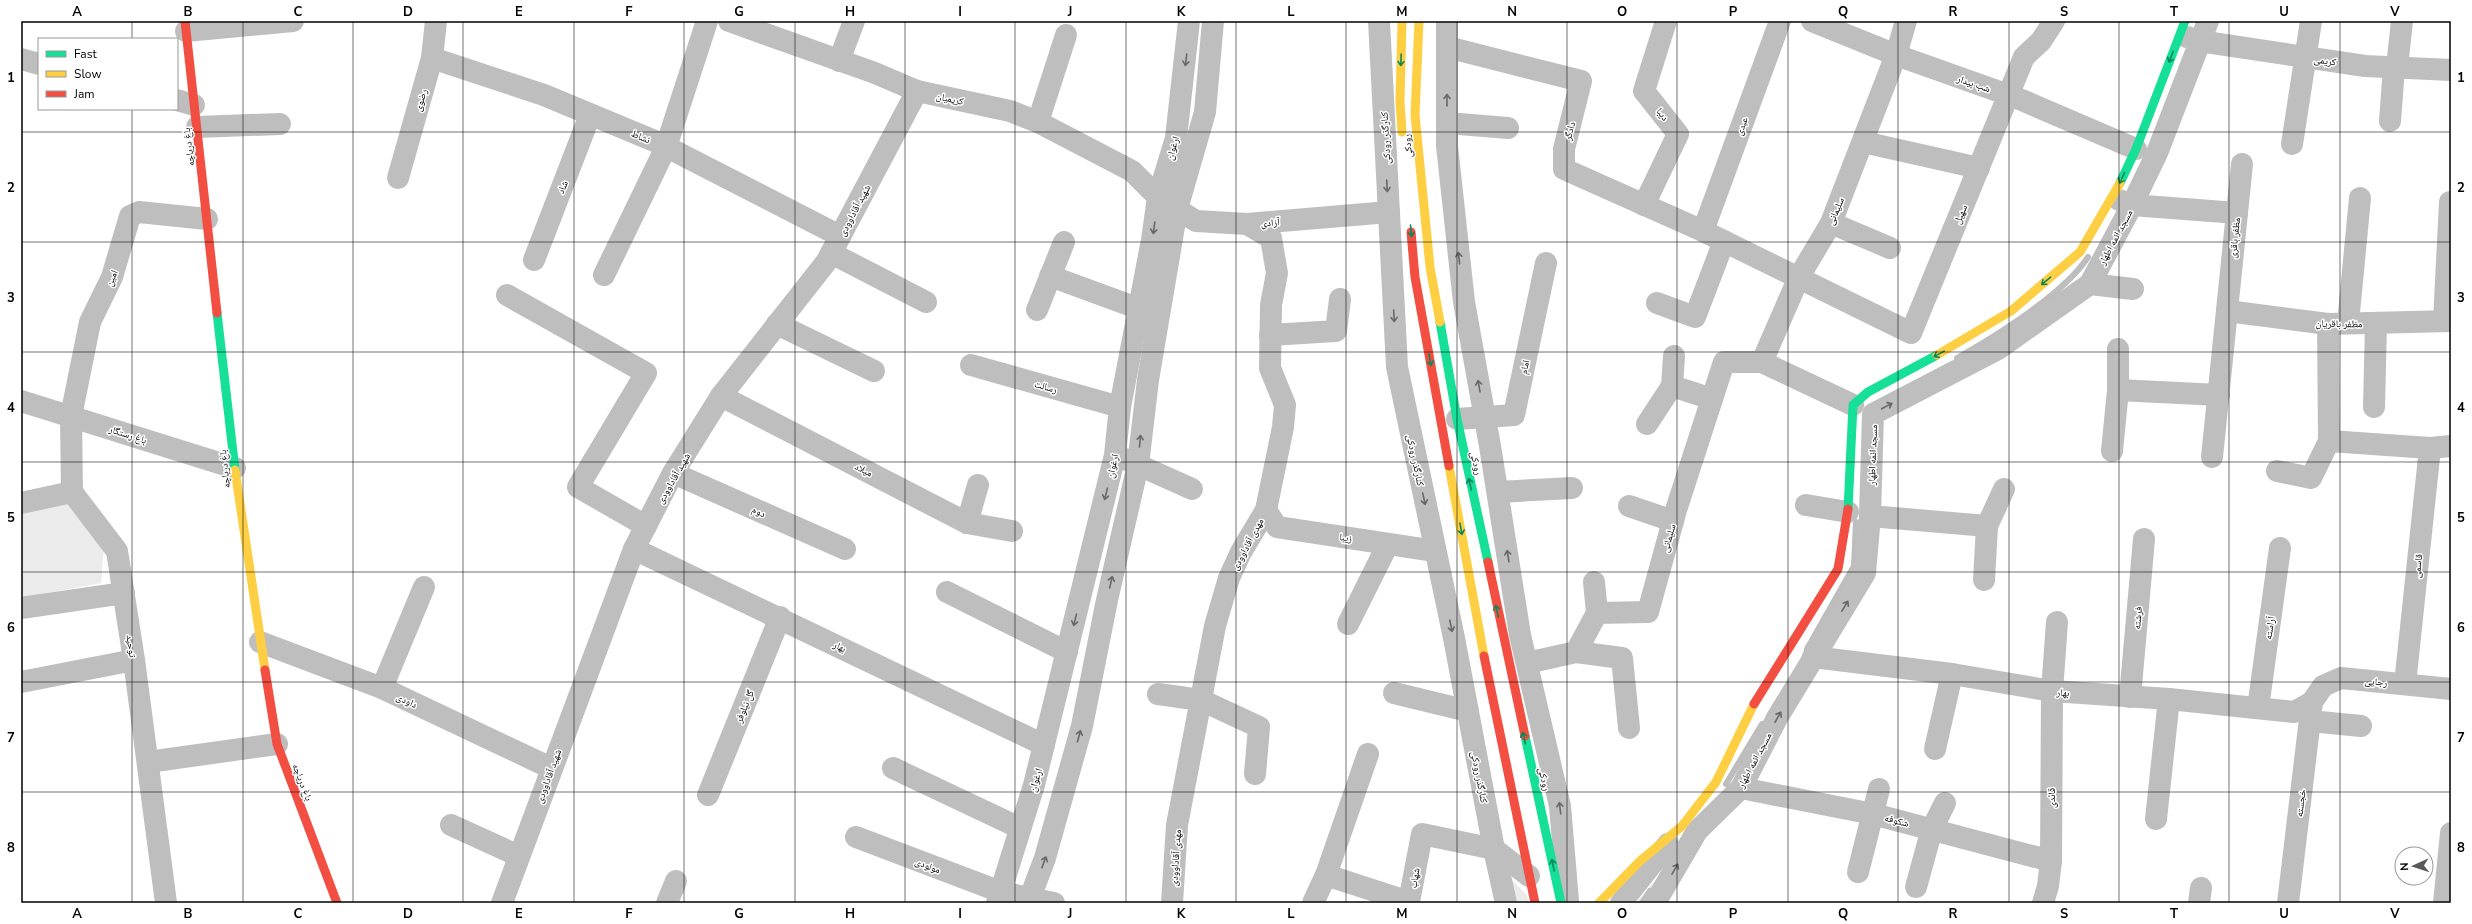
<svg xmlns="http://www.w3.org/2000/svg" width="2472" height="924" viewBox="0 0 2472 924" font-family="'Nunito Sans','Noto Naskh Arabic',sans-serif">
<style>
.green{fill:#ebebeb}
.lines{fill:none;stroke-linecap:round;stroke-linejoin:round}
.stream{stroke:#bdbdbd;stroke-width:6}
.street{stroke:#bebebe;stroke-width:22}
.fast{stroke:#16e098;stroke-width:9}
.slow{stroke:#ffcf43;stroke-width:9}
.jam{stroke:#f24e42;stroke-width:9}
.oneway{stroke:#0d865b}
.oneway2{stroke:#686868}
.grid{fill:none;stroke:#000;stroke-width:1;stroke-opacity:0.55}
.labels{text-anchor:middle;stroke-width:3;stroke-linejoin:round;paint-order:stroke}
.street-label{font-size:10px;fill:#000;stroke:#fff}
.neatline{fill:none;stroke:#000;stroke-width:1.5}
.grid-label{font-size:13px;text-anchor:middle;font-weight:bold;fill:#000}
</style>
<rect width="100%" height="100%" fill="#fff"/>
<!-- green -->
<g class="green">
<path d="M67 504 104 546 101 583 21 598V511Z"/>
<path d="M1678 854 1654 903H1636Z"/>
<path d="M1506 874 1527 895 1529 903H1513Z"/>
</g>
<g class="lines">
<!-- stream -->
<g class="stream">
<path d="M1957 358C1996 336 2064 294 2088 257"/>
<path d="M1807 649 1854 566 1856 522"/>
<path d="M1726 784 1762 724"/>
<path d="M1642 903 1650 891"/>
</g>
<!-- street -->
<g class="street">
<path d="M729 21 875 73 917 91 1010 111 1038 122 1132 171 1158 197 1196 221 1247 224 1389 212"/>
<path d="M1379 21 1397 367 1454 638 1494 849 1529 876"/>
<path d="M1447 21V146L1464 302 1490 446 1520 635 1560 806 1568 901"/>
<path d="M1812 21 1896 55 2017 98 2136 149"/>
<path d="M186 31 293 21"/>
<path d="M2187 37 2199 41 2365 66 2451 70"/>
<path d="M1447 47 1581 81 1564 149V169L1703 231 1911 333 2024 57 2041 41 2054 21"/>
<path d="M432 58 544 95 657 142 840 236"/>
<path d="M21 59 39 64"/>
<path d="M839 61 854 21"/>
<path d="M2397 67 2402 21"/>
<path d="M177 100 194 105"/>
<path d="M2390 121 2394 67"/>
<path d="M1038 122 1066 35"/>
<path d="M1447 123 1508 128"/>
<path d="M197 127 280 124"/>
<path d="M1863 142 1979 168"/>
<path d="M2292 144 2311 21"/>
<path d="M398 178 432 58 436 21"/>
<path d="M2119 200 2132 205 2237 213"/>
<path d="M1644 205 1678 134 1644 91 1666 21"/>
<path d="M1831 223 1890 248"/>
<path d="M1703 231 1780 21"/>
<path d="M831 253 926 302"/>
<path d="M534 260 590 115"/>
<path d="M604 275 666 147 707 21"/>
<path d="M1050 276 1140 309"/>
<path d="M2090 284 2133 289"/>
<path d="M507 295 646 373 578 487 646 526"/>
<path d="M1657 303 1695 317 1724 241"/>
<path d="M1037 310 1064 242"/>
<path d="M2227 311 2328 324 2451 321"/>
<path d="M2444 321 2450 202"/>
<path d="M2348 323 2360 198"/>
<path d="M777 324 874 371"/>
<path d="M2328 324 2329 441 2430 448 2451 446"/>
<path d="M1270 335 1336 331 1340 299"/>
<path d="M1762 362 1799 277 1831 223 1896 55 1906 21"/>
<path d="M971 365 1120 407"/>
<path d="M1672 386 1712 399"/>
<path d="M2118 390 2219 395"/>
<path d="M721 396 967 523 1012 531"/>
<path d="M21 401 235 468"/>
<path d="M2374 407 2376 323"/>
<path d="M1457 419 1514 415 1546 263"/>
<path d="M1647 424 1672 386 1674 356"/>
<path d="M2112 451 2118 390V349"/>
<path d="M2212 457 2242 164"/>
<path d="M1125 459 1192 489"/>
<path d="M2277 471 2311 478 2329 441"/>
<path d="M673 473 845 549"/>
<path d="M1498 492 1572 488"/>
<path d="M21 503 72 492"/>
<path d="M1806 505 1848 512"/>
<path d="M1629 506 1673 521"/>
<path d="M1266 510 1277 527 1435 551"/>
<path d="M1870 516 1987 526"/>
<path d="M967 523 978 485"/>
<path d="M634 549 1044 745"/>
<path d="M1984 580 1987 526 2004 489"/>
<path d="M1594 582 1597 613"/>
<path d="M947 592 1067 652"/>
<path d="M21 608 124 593"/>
<path d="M1348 624 1388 544"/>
<path d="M260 642 382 688 551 768"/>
<path d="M1576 652 1622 658 1629 728"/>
<path d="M1813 657 1952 674 2052 691 2169 699 2294 712 2312 702"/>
<path d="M1527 663 1576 652 1597 613 1648 612 1676 510 1724 362H1762L1853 405"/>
<path d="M21 682 134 660"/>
<path d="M2405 684 2430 448"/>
<path d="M382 688 424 587"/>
<path d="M1394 693 1468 711"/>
<path d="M1158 694 1201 700 1259 727 1255 774"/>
<path d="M2130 697 2144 539"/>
<path d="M2258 708 2280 548"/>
<path d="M2310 721 2361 726"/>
<path d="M1935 749 1952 674"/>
<path d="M148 762 277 744"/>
<path d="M893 768 1020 828"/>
<path d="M1741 788 1873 814 2051 861"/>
<path d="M708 795 780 617"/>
<path d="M2156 819 2169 699"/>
<path d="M451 825 519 856"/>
<path d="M856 837 1001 892 1054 903"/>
<path d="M1858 872 1879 789"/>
<path d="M1326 875 1368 754"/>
<path d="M1916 887 1932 829 1945 803"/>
<path d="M166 903 134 660 117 551 72 492 71 416 90 322 112 277 130 216 139 212 207 219"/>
<path d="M502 903 634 549 673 473 721 396 827 261 917 91"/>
<path d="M667 903 676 881"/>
<path d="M997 903 1034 785 1115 455 1120 407 1152 240 1158 197 1176 138 1189 21"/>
<path d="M1028 903 1045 858 1082 726 1107 600 1138 465 1148 380 1177 209 1205 112 1213 21"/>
<path d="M1172 903 1177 825 1215 626 1229 578 1241 552 1266 510 1283 427 1285 405 1270 368 1271 305 1277 273 1271 238 1247 224"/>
<path d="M1313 903 1326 875 1409 902 1422 834 1494 849 1506 903"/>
<path d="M1621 903 1668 844"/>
<path d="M1655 903 1697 831 1741 788 1777 718 1865 573 1870 516 1873 414 1998 349 2090 284 2132 205 2157 153 2208 21"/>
<path d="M2043 903 2048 886 2051 861 2052 691 2057 622"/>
<path d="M2199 903 2201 888"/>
<path d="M2288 903 2312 702 2323 686 2341 678 2451 689"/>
<path d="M2444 903 2451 833"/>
</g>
<!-- fast -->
<g class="fast">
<path d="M2120 183 2136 149 2185 21"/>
<path d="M217 313 235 470"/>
<path d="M1440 322 1457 419 1488 562"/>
<path d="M1848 509 1853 405 1868 392 1937 355"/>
<path d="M1525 736 1561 903"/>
</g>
<!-- slow -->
<g class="slow">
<path d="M1402 21 1400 101 1402 132"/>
<path d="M1419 21 1415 115 1430 267 1440 322"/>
<path d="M1937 355 2011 311 2080 252 2120 183"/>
<path d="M1449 466 1484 656"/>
<path d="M235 470 265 670"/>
<path d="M1599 903 1640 861 1682 826 1716 782 1754 704"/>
</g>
<!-- jam -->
<g class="jam">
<path d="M185 21 217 313"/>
<path d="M1411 232 1415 277 1449 466"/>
<path d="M1488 562 1525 736"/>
<path d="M1484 656 1535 903"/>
<path d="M265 670 277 744 337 903"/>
<path d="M1754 704 1838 569 1848 509"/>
</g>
</g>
<!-- one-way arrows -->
<defs><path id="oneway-shaft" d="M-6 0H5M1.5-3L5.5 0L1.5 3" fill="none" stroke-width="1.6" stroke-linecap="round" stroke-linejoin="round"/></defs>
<g class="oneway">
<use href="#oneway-shaft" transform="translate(2171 57) rotate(111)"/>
<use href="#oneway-shaft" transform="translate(1401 60) rotate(92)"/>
<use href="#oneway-shaft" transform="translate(2122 178) rotate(115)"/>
<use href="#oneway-shaft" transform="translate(1411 231) rotate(85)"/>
<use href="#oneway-shaft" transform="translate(2046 281) rotate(140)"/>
<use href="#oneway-shaft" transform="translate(1939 354) rotate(151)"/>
<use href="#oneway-shaft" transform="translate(1430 360) rotate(80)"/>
<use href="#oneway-shaft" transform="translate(1470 484) rotate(-102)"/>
<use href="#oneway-shaft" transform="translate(1461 529) rotate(80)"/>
<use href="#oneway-shaft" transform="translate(1497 611) rotate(-102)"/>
<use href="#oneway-shaft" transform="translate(1524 738) rotate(-103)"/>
<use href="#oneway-shaft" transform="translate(1553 865) rotate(-102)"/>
</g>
<g class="oneway2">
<use href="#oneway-shaft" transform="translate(1186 60) rotate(97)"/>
<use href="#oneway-shaft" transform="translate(1447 100) rotate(-90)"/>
<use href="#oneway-shaft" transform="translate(1387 186) rotate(87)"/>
<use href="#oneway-shaft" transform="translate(1154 228) rotate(98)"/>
<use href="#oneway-shaft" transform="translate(1459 258) rotate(-96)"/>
<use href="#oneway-shaft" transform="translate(1394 316) rotate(87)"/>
<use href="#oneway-shaft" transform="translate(1479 386) rotate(-100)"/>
<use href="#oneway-shaft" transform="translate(1887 406) rotate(-28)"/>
<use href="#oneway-shaft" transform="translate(1140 441) rotate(-85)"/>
<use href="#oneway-shaft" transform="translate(1106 494) rotate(104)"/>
<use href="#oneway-shaft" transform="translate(1424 499) rotate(78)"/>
<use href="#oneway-shaft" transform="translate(1508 556) rotate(-99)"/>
<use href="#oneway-shaft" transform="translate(1111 582) rotate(-77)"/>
<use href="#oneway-shaft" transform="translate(1845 606) rotate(-58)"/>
<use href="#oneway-shaft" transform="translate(1075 620) rotate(104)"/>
<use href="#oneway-shaft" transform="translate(1451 626) rotate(78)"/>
<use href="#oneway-shaft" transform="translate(1778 717) rotate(-61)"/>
<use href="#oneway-shaft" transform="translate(1079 736) rotate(-75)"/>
<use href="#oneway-shaft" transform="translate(1560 808) rotate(-97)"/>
<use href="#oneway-shaft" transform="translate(1044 862) rotate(-70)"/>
<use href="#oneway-shaft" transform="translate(1675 869) rotate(-60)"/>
</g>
<!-- grid -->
<path class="grid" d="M132 21V39M243 21V903M353 21V903M463 21V903M574 21V903M684 21V903M795 21V903M905 21V903M1015 21V903M1126 21V903M1236 21V903M1346 21V903M1457 21V903M1567 21V903M1677 21V903M1788 21V903M1898 21V903M2009 21V903M2119 21V903M2229 21V903M2340 21V903M132 109V903M21 132H2451M21 242H2451M21 352H2451M21 462H2451M21 572H2451M21 682H2451M21 792H2451"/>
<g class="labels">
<!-- street labels -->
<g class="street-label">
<text transform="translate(2325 60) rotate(8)" y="4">کریمی</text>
<text transform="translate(1974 83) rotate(19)" y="4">شب بیدار</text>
<text transform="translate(950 98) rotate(12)" y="4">کریمیان</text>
<text transform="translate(420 100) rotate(-74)" y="4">رضوی</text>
<text transform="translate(1663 114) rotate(52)" y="4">دیبا</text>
<text transform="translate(1741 126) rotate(-70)" y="4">عبدی</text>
<text transform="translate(1569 131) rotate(-76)" y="4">دادگر</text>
<text transform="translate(641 136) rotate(23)" y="4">نشاط</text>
<text transform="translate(1385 138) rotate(-93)" y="4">کنارگذر رودکی</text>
<text transform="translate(1407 146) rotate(-96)" y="4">رودکی</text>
<text transform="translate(188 147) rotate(-97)" y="4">باغ دریاچه</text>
<text transform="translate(1172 148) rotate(-75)" y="4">ارغوان</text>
<text transform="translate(562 187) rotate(-69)" y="4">شاد</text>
<text transform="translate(854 210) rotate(-62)" y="4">شهید آقاداوودی</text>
<text transform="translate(1835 211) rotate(-67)" y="4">سلیمانی</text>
<text transform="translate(1960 214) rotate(-67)" y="4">سهیل</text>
<text transform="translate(1270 222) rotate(-5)" y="4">آزادی</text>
<text transform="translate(2115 237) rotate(-62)" y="4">مسجد ائمه اطهار</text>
<text transform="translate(2234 238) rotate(-84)" y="4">مظفر باقری</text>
<text transform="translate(111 278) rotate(-68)" y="4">امین</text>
<text transform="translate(2339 323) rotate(1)" y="4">مظفر باقریان</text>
<text transform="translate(1524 367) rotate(-78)" y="4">امام</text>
<text transform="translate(1046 386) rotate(16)" y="4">رسالت</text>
<text transform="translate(128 434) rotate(18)" y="4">باغ رستگار</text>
<text transform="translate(1872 455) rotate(-88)" y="4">مسجد ائمه اطهار</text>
<text transform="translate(1416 460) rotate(78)" y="4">کنارگذر رودکی</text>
<text transform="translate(1477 463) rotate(78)" y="4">رودکی</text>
<text transform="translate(1112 466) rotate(-78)" y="4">ارغوان</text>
<text transform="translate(224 469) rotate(-96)" y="4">باغ دریاچه</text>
<text transform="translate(864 469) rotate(27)" y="4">میلاد</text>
<text transform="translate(673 478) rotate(-60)" y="4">شهید آقاداوودی</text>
<text transform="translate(759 511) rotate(24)" y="4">دوم</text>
<text transform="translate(1346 537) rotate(9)" y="4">زیبا</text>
<text transform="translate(1668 538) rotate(-75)" y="4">سلیمانی</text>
<text transform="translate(1247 544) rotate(-62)" y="4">مهدی آقاداوودی</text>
<text transform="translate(2417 566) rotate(-84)" y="4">قاسمی</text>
<text transform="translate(2137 618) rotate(-85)" y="4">فرشته</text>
<text transform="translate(2269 628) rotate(-82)" y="4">آراسته</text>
<text transform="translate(132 646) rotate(82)" y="4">توحید</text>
<text transform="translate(840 646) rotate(26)" y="4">بهار</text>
<text transform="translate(2376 681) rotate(5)" y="4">رجایی</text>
<text transform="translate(2063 692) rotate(4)" y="4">بهار</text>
<text transform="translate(407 700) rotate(25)" y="4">داودی</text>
<text transform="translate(744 706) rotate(-68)" y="4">گل نیلوفر</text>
<text transform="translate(1754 760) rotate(-62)" y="4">مسجد ائمه اطهار</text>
<text transform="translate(548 776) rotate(-70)" y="4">شهید آقاداوودی</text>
<text transform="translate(1480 777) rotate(79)" y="4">کنارگذر رودکی</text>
<text transform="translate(1545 779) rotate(77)" y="4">رودکی</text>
<text transform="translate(1035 780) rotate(-74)" y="4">ارغوان</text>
<text transform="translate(303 782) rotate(69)" y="4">باغ دریاچه</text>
<text transform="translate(2051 798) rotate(-90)" y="4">قائدی</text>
<text transform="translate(2300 803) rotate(-83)" y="4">خجسته</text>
<text transform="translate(1897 820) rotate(15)" y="4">شکوفه</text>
<text transform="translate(1175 858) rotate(-86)" y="4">مهدی آقاداوودی</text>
<text transform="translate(928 865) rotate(21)" y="4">مولودی</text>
<text transform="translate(1414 878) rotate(-80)" y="4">شهاب</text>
</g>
</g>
<!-- border -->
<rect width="2472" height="924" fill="none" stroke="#ffffff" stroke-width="44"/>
<!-- legend -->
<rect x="38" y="38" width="140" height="72" fill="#ffffff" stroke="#999999"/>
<rect x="46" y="51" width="20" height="6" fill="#16e098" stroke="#999999"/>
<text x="74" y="58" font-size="12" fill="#000000">Fast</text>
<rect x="46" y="71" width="20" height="6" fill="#ffcf43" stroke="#999999"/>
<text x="74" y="78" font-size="12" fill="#000000">Slow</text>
<rect x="46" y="91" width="20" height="6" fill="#f24e42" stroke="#999999"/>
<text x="74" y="98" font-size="12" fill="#000000">Jam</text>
<!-- north arrow -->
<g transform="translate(2414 866) rotate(267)"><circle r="19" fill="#ffffff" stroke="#999999"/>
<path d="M0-3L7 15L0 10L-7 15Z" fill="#595959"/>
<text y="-6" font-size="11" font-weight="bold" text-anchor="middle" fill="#000000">N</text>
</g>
<rect x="22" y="22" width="2428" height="880" class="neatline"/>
<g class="grid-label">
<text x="77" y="16">A</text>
<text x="188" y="16">B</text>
<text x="298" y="16">C</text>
<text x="408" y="16">D</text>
<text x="519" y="16">E</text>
<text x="629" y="16">F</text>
<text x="739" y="16">G</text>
<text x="850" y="16">H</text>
<text x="960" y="16">I</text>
<text x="1070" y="16">J</text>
<text x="1181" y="16">K</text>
<text x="1291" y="16">L</text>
<text x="1402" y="16">M</text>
<text x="1512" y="16">N</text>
<text x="1622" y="16">O</text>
<text x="1733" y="16">P</text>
<text x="1843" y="16">Q</text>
<text x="1953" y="16">R</text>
<text x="2064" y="16">S</text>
<text x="2174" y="16">T</text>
<text x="2284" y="16">U</text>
<text x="2395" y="16">V</text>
<text x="11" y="82">1</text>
<text x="2461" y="82">1</text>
<text x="11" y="192">2</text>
<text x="2461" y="192">2</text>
<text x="11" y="302">3</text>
<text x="2461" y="302">3</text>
<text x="11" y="412">4</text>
<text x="2461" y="412">4</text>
<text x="11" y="522">5</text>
<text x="2461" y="522">5</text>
<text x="11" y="632">6</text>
<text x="2461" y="632">6</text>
<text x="11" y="742">7</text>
<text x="2461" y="742">7</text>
<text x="11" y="852">8</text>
<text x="2461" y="852">8</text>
<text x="77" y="918">A</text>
<text x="188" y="918">B</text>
<text x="298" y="918">C</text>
<text x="408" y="918">D</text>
<text x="519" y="918">E</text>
<text x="629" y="918">F</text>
<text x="739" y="918">G</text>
<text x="850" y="918">H</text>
<text x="960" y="918">I</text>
<text x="1070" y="918">J</text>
<text x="1181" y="918">K</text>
<text x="1291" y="918">L</text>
<text x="1402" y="918">M</text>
<text x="1512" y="918">N</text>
<text x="1622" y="918">O</text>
<text x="1733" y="918">P</text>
<text x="1843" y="918">Q</text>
<text x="1953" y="918">R</text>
<text x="2064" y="918">S</text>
<text x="2174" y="918">T</text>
<text x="2284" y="918">U</text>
<text x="2395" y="918">V</text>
</g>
</svg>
